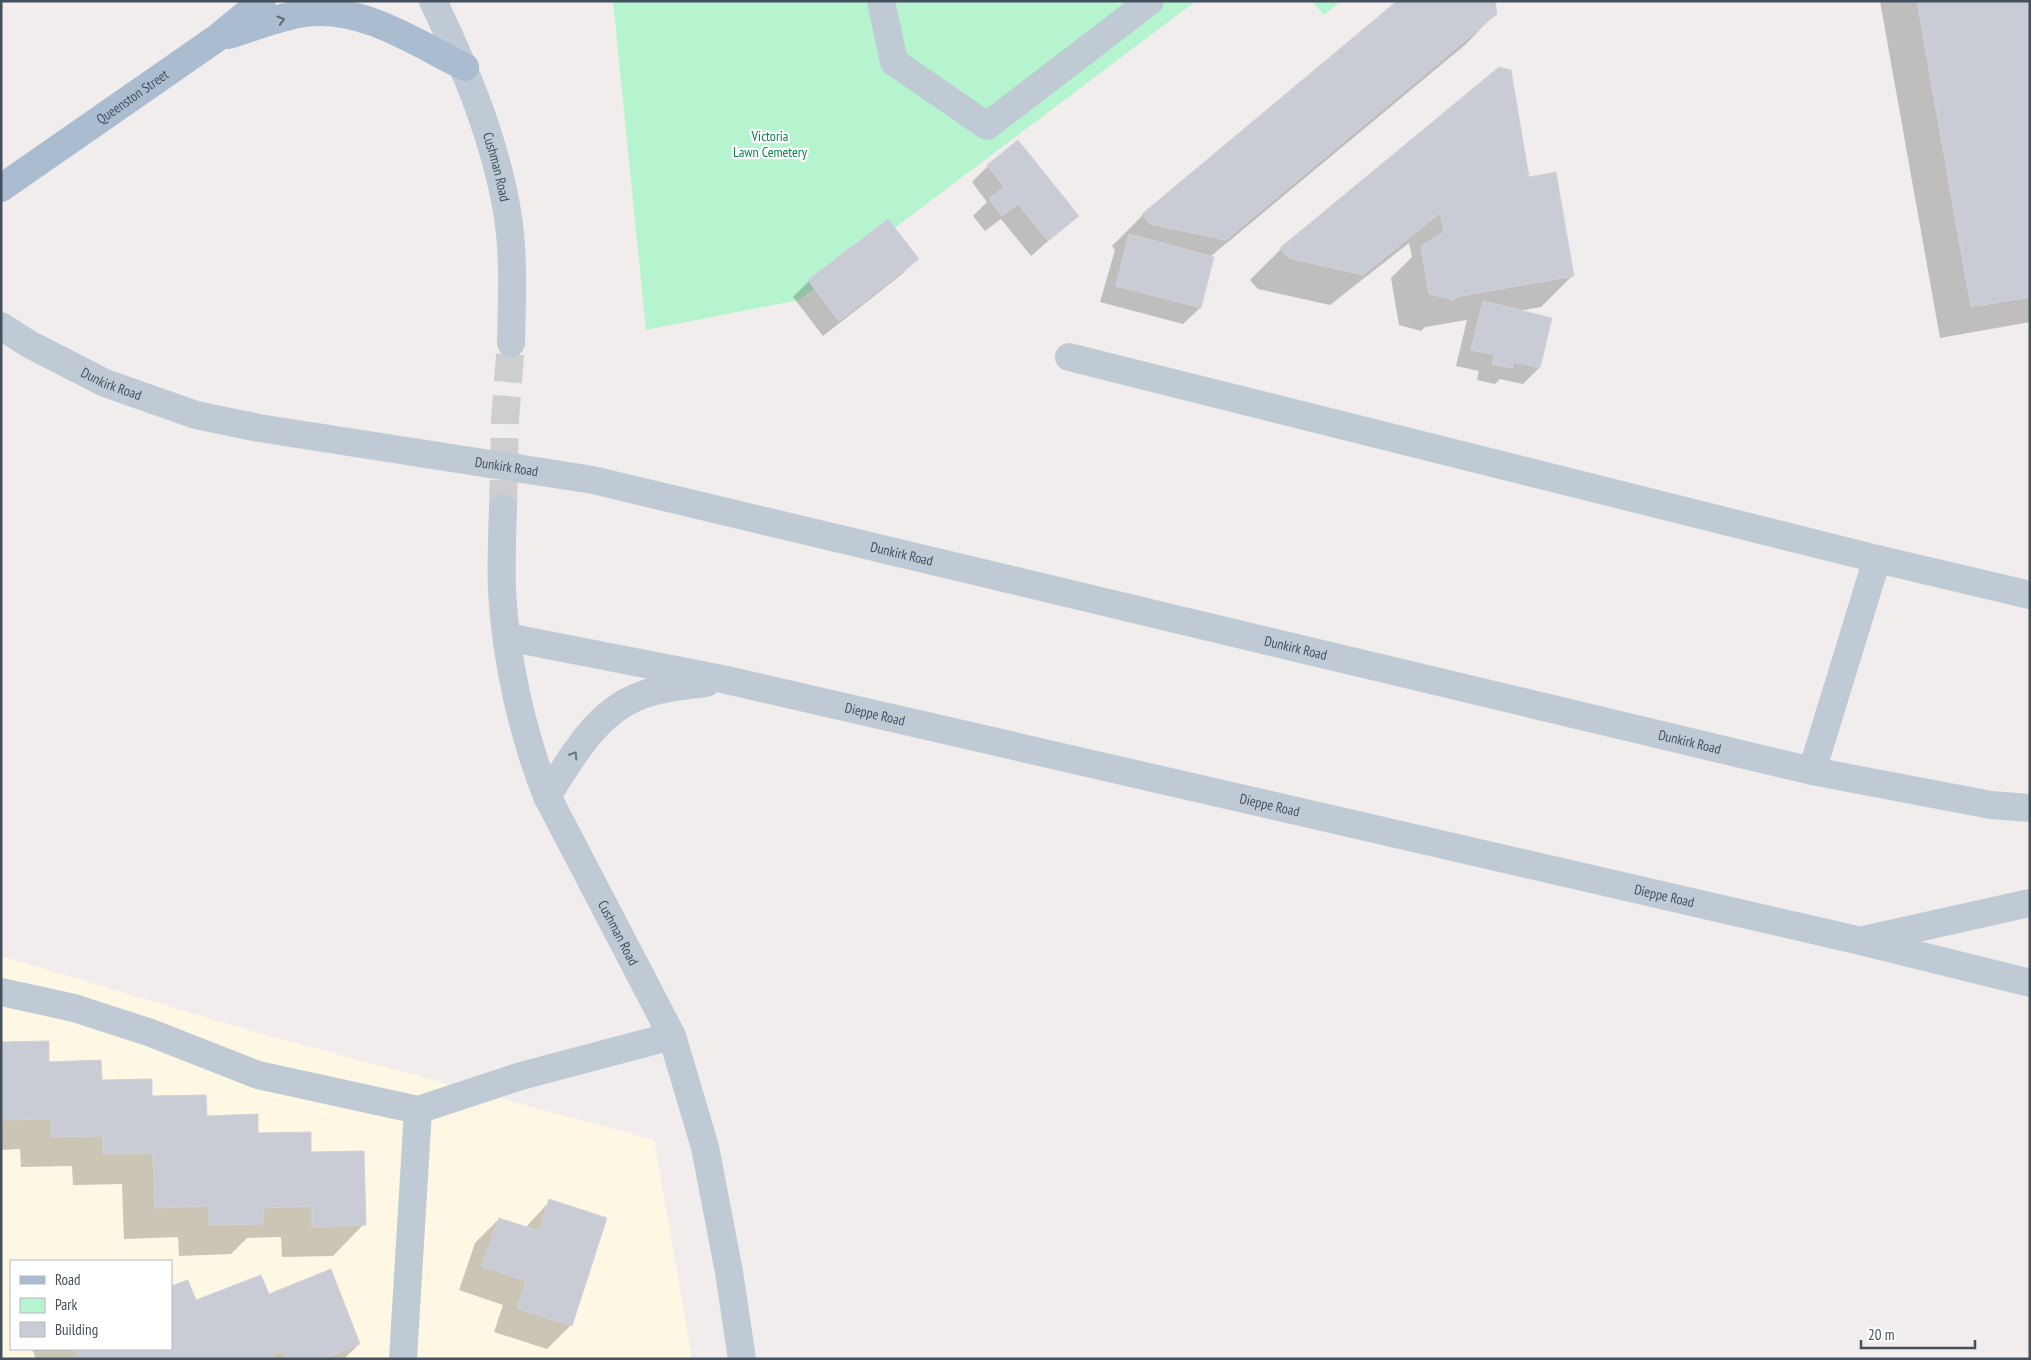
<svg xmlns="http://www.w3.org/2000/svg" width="2031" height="1360" viewBox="0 0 2031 1360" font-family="'PT Sans Narrow',sans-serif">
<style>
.commercial{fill:#fef7e4;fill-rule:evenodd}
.green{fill:#b6f4d0}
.shadow{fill:#0003}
.building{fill:#c9ccd4;stroke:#d1d3da}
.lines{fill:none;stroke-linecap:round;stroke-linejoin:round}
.minor-tunnel{stroke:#ceced0;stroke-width:28;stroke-dasharray:28 14;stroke-linecap:butt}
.minor{stroke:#bfcad5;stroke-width:28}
.major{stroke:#aabcd0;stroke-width:28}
.oneway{stroke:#5e6b7a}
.oneway2{stroke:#697581}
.labels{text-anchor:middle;stroke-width:4.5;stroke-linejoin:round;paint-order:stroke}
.street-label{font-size:14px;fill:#44505d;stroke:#fff}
.park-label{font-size:14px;fill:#0c874e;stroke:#fff}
</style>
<rect width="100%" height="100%" fill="#f1eded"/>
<!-- commercial -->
<path class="commercial" d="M1 956 251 1031 654 1140 692 1359H1ZM11 1261H171V1349H11Z"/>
<!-- green -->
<g class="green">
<path d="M613 1H1196L799 300 646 330Z"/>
<path d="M1312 1H1341L1324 15Z"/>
</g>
<!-- shadow -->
<g class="shadow">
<path d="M1399 1 1496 13 1465 45 1210 257 1213 258 1200 308 1183 324 1100 302 1115 250 1112 246 1143 215Z"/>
<path d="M1880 1H2030V322L1940 338Z"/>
<path d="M988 166 1077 216 1031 256 1001 219 985 231 973 216 987 202 972 182Z"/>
<path d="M1528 179 1572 276 1541 307 1518 311 1551 319 1539 368 1523 384 1500 379 1495 384 1477 380 1479 371 1456 366 1467 320 1425 327 1421 331 1399 325 1391 278 1412 257 1409 243 1330 305 1258 289 1250 280 1281 249Z"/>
<path d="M888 221 917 259 901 275 823 336 793 297 809 281Z"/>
<path d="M1 1043 48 1063 310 1153 364 1224 333 1256 282 1257 281 1237 247 1238 231 1254 179 1256 178 1237 124 1239 122 1184 73 1185 72 1166 21 1167 20 1149 1 1150Z"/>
<path d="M550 1201 571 1325 547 1349 494 1332 503 1305 459 1290 475 1243 499 1219 525 1228Z"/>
<path d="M268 1295 359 1344 344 1359H36L32 1349H171L195 1302Z"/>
</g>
<!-- building -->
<g class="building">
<path d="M1397 1H1495L1497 14 1226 240 1150 224 1142 214Z"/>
<path d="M1917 1H2030V297L1971 307Z"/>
<path d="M1499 67 1511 70 1529 177 1556 172 1574 276 1455 297 1454 300 1429 294 1421 246 1444 232 1440 213 1363 275 1289 258 1280 248Z"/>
<path d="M1018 140 1079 216 1048 241 1018 204 1002 216 989 199 1004 187 987 165Z"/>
<path d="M888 219 919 259 839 321 808 280Z"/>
<path d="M1129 234 1214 257 1201 308 1116 286Z"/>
<path d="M1483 301 1552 318 1540 368 1514 362 1512 368 1492 364 1495 355 1471 350Z"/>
<path d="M49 1041V1062L101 1060 102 1080 152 1079V1096L206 1095 207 1116 258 1114V1133L311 1132V1152L364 1151 366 1225 312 1227V1206L263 1208V1224L209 1225V1206L155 1208 153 1153 103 1154V1136L51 1137V1119L2 1120 1 1042Z"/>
<path d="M549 1199 607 1218 572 1326 517 1308 526 1281 482 1266 499 1218 539 1231Z"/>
<path d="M331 1269 360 1344 323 1359H286L283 1351 263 1359H79L75 1349H171V1286L188 1280 196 1300 261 1275 269 1294Z"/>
</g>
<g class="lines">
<!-- minor-tunnel -->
<path class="minor-tunnel" d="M503 508 505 420 511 343"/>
<!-- minor -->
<g class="minor">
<path id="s1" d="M433 1C466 70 496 141 508 217 514 258 512 301 511 343"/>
<path d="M881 1 894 62 987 126 1150 1"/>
<path id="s2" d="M1 326 29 344 105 383 196 415 259 428 593 480 1812 771 1991 805 2030 808"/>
<path d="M1069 357 1877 559 2030 595"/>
<path id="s3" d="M503 508C502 536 501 564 502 592 506 660 522 733 547 796L672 1036 705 1147 729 1272 742 1359"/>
<path id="s4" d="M507 637 727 680 1861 941 2030 983"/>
<path d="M1812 771 1877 559"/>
<path d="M547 796C571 759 595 714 637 697 659 688 683 686 706 683"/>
<path d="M1868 939 2030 903"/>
<path d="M1 992 74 1008 151 1033 258 1075 418 1110 521 1076 672 1036"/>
<path d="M403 1359 418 1110"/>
</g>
<!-- major -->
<g class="major">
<path d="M228 35C253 28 279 16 305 13 362 5 416 43 465 67"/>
<path id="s5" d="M1 188 217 38 262 1"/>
</g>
</g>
<!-- one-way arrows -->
<defs><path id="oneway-chevron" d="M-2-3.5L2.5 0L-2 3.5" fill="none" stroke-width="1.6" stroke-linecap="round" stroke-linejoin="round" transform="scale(1.25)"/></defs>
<use class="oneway" href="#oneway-chevron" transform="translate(281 20) rotate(-16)"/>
<use class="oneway2" href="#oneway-chevron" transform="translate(574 755) rotate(-57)"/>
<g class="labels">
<!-- street labels -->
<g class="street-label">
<text dy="5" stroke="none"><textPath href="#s5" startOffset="160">Queenston Street</textPath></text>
<text dy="5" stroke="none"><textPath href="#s1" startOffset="178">Cushman Road</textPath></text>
<text dy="5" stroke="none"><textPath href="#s2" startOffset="125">Dunkirk Road</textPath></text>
<text dy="5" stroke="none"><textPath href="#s2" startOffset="530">Dunkirk Road</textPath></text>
<text dy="5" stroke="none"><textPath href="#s2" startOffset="935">Dunkirk Road</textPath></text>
<text dy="5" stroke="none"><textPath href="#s2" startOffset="1340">Dunkirk Road</textPath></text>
<text dy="5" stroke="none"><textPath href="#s4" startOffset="376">Dieppe Road</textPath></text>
<text dy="5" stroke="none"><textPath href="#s2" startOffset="1745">Dunkirk Road</textPath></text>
<text dy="5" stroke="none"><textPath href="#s4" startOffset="781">Dieppe Road</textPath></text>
<text dy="5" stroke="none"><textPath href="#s4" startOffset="1186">Dieppe Road</textPath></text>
<text dy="5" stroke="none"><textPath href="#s3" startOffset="448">Cushman Road</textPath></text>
</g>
<!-- park labels -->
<g class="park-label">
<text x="770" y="141">Victoria<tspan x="770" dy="16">Lawn Cemetery</tspan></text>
</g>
</g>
<!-- border -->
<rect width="2031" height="1360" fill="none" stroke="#44505d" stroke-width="5"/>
<!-- legend -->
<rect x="10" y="1260" width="162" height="90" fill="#ffffff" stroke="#b4b9be"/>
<rect x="20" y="1276" width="25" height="8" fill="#aabcd0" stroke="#b4b9be"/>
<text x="55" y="1285" font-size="15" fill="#44505d">Road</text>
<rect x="20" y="1298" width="25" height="15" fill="#b6f4d0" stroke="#b4b9be"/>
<text x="55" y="1310" font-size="15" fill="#44505d">Park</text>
<rect x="20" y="1322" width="25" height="15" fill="#c9ccd4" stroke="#b4b9be"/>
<text x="55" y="1335" font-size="15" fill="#44505d">Building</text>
<!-- scale -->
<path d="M1861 1340v8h114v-8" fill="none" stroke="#44505d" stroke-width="2.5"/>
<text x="1868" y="1340" font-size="15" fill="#44505d" stroke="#ffffff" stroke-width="4" paint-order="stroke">20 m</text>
</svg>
